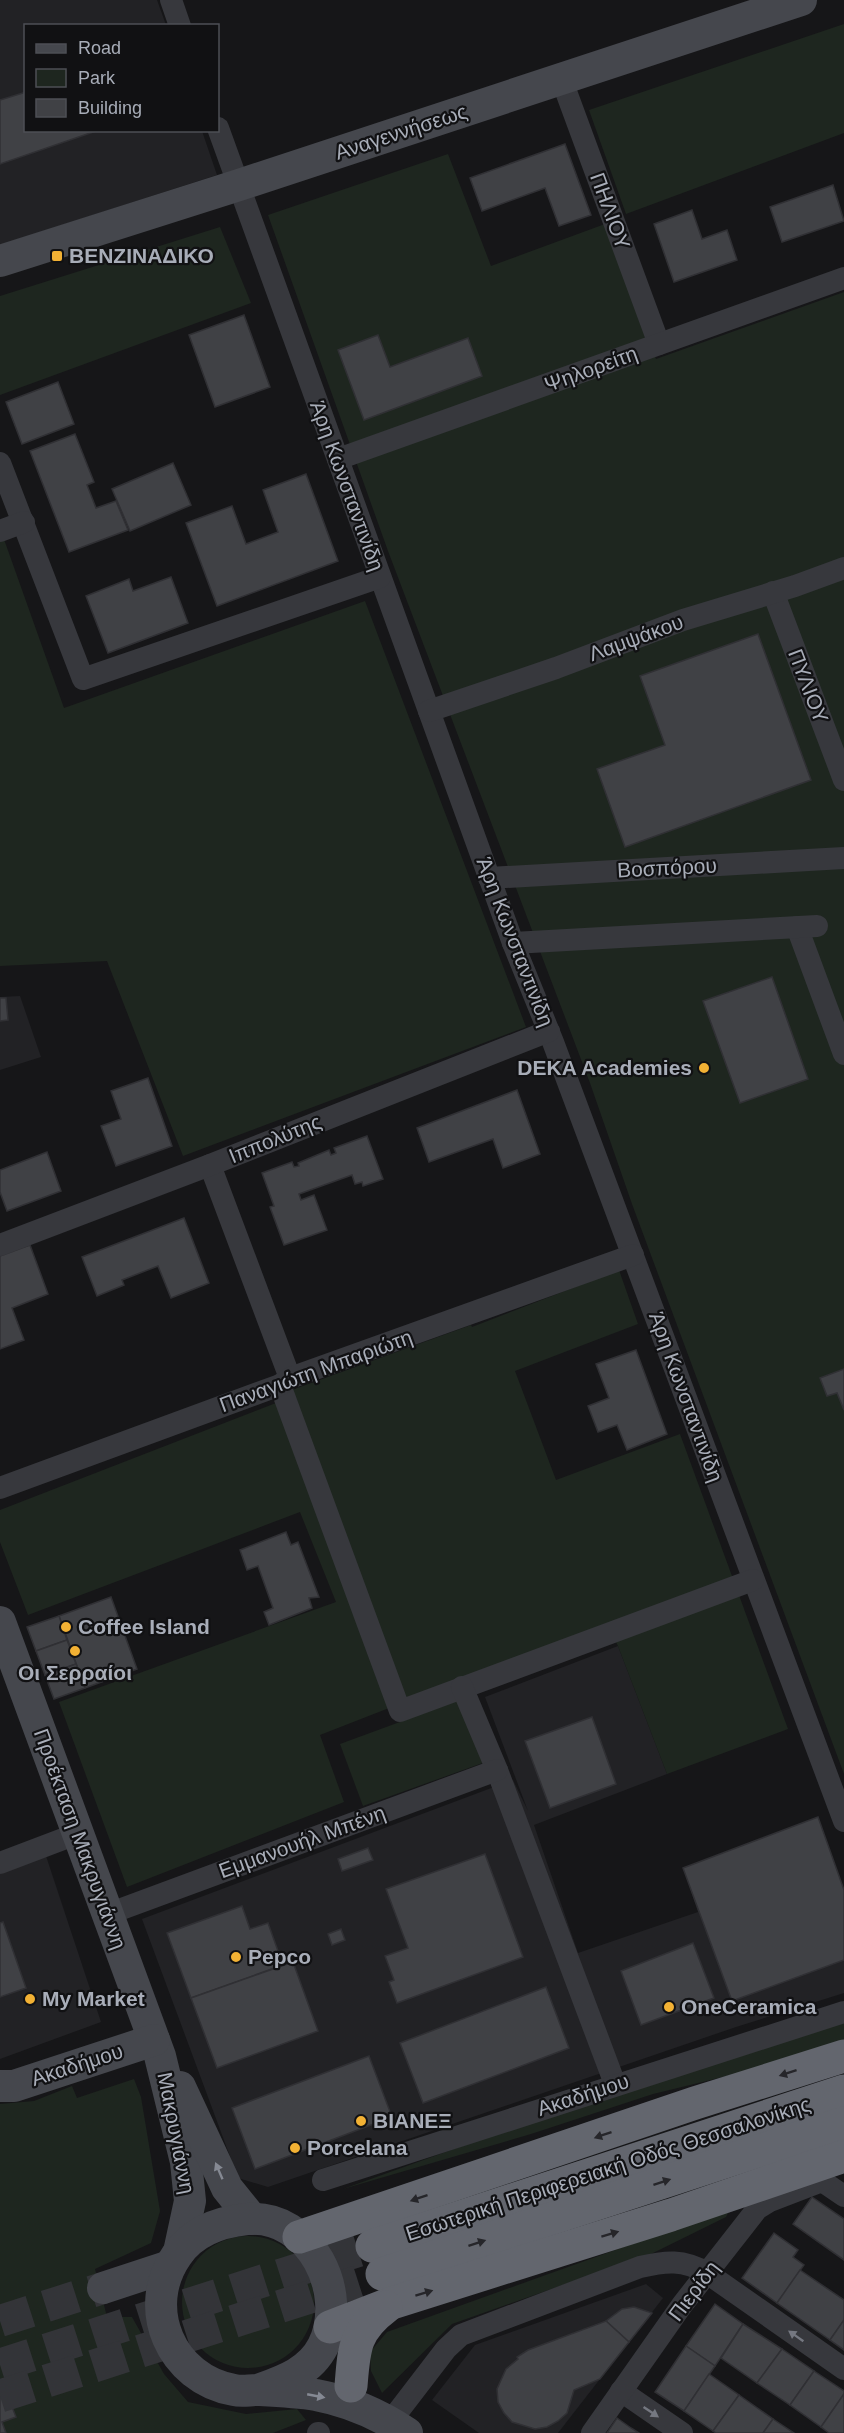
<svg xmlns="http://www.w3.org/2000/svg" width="844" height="2433" viewBox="0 0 844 2433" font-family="Helvetica,sans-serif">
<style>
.built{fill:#222225}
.green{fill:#1e261f}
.building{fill:#404145;stroke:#303034;stroke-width:1.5}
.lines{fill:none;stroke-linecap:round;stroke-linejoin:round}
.secondary-tunnel{stroke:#333438;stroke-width:32;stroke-dasharray:32 16;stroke-linecap:butt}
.highway-tunnel{stroke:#333438;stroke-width:33;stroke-dasharray:33 16;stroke-linecap:butt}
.street{stroke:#37383d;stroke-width:22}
.secondary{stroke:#45474d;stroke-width:32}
.highway{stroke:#63666e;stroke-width:33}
.oneway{fill:#26262a}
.oneway2{fill:#858993}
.oneway3{fill:#757881}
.poi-dot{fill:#f2b134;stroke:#111113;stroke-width:2}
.labels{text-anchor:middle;stroke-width:4.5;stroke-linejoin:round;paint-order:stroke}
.street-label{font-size:21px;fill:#a8adb8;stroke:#111113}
.poi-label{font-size:21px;font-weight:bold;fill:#a8adb8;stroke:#111113;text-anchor:start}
</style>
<rect width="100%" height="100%" fill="#161618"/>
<!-- built -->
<g class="built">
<path d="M0 0H157L166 25 26 26V130L202 131 217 175 0 245Z"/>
<path d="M20 996 41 1057 0 1070V997Z"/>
<path d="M618 1646 667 1774 534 1825 578 1953 698 1912 683 1868 818 1817 844 1890V1993L736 2027 268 2187 238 2178 142 1919 513 1780 528 1811 485 1697Z"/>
<path d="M46 1856 101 2022 0 2059V1874Z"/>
<path d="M646 2284 663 2298 558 2433H479L432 2400 475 2345Z"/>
</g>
<!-- green -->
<g class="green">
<path d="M844 24V133L626 214 589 110Z"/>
<path d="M448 154 491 266 605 224 656 359 844 292V1774L632 1204 590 1083 388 551 268 215Z"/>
<path d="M220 227 251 303 0 395V296Z"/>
<path d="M0 528 64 708 365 601 526 1027 183 1156 107 961 0 966Z"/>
<path d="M619 1270 638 1324 515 1371 556 1480 680 1434 788 1729 667 1774 618 1646 607 1623 320 1735 344 1802 127 1887 59 1702 336 1602 300 1512 28 1615 0 1542V1510L294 1396 292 1390 471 1325 472 1327Z"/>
<path d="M465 1698 491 1760 363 1806 340 1744Z"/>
<path d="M844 2020V2043L768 2066 653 2094 531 2134 343 2189 512 2128Z"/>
<path d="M134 2079 141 2097 160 2211 151 2243 95 2269 107 2317H132L164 2374 188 2402 246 2414 297 2409 306 2420 273 2433H0V2104L34 2101 72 2086 77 2098Z"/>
<path d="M724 2211 728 2213 726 2217 651 2254 452 2324 382 2393 371 2371 370 2352 387 2332Z"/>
<circle cx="248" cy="2302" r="66"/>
</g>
<!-- building -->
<g class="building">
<path d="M26 92V130H99L0 164V100Z"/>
<path d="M565 144 591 215 559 226 545 188 482 211 470 178Z"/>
<path d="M833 185 844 221 782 242 770 207Z"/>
<path d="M692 210 702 239 727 230 737 260 674 282 654 224Z"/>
<path d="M244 315 270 387 215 407 189 335Z"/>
<path d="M378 335 390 367 468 338 482 376 364 420 338 350Z"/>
<path d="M58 382 74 424 22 444 6 402Z"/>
<path d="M75 434 94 482 87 485 96 508 116 501 128 530 69 552 30 451Z"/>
<path d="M173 463 191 505 130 531 112 489Z"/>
<path d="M306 474 338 561 217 606 186 523 232 506 246 544 278 532 263 490Z"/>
<path d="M171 577 188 623 108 653 86 596 129 579 133 591Z"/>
<path d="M758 634 811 780 625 847 597 769 665 745 640 676Z"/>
<path d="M772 977 808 1079 740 1103 703 1001Z"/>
<path d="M0 998H6L8 1020 0 1021Z"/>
<path d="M148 1078 172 1146 116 1166 101 1126 121 1119 111 1091Z"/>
<path d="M517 1090 540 1154 503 1168 493 1139 429 1162 417 1128Z"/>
<path d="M367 1136 383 1179 363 1186 362 1182 355 1184 352 1175 299 1194 301 1200 314 1195 327 1230 284 1245 270 1207 274 1206 262 1173 292 1162 294 1167 299 1166 298 1163 329 1150 331 1155 336 1153 334 1148Z"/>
<path d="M47 1152 61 1191 7 1211 0 1192V1170Z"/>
<path d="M184 1218 209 1283 171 1298 158 1266 122 1280 124 1285 97 1296 82 1257Z"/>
<path d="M30 1245 48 1294 12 1308 24 1340 0 1349V1256Z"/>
<path d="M636 1350 667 1434 627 1450 617 1425 598 1432 588 1406 609 1398 596 1364Z"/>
<path d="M844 1369V1410L837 1393 827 1396 820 1378Z"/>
<path d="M286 1532 291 1545 298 1542 319 1597 309 1598 312 1608 269 1625 264 1612 273 1608 258 1566 247 1570 240 1550Z"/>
<path d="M111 1597 137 1669 85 1688 59 1616Z"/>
<path d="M59 1616 67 1640 36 1651 27 1627Z"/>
<path d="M67 1640 76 1664 45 1675 36 1651Z"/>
<path d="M76 1664 85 1688 54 1699 45 1675Z"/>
<path d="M592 1717 616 1784 550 1808 525 1741Z"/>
<path d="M818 1817 844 1890V1960L732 2001 683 1868Z"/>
<path d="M368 1848 373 1860 342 1871 338 1859Z"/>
<path d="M485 1854 523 1957 397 2003 389 1982 394 1980 385 1956 408 1948 386 1889Z"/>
<path d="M242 1906 250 1929 268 1923 283 1965 191 1998 167 1933Z"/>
<path d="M3 1922 26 1988 0 1997V1923Z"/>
<path d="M341 1929 345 1940 332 1945 328 1934Z"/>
<path d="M693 1943 714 1998 641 2025 621 1971Z"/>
<path d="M293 1962 318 2031 217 2068 191 1998Z"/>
<path d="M546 1987 569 2048 423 2103 400 2043Z"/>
<path d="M369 2056 392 2117 255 2169 232 2108Z"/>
<path d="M812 2197 844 2219V2260L793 2224Z"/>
<path d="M774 2233 798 2250 793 2257 804 2265 777 2303 742 2278Z"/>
<path d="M800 2270 844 2300V2320L830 2340 777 2303Z"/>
<path d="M715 2304 743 2324 715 2366 686 2346Z"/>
<path d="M634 2307 652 2313 629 2342 606 2321 622 2309Z"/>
<path d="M844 2320V2350L830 2340Z"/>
<path d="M606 2321 629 2342 600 2379 574 2390 567 2413 558 2421 547 2427 535 2429 512 2422 504 2413 498 2402 497 2389 506 2369 518 2359 517 2357 528 2350Z"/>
<path d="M743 2324 782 2349 757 2383 721 2358Z"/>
<path d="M686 2346 715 2366 684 2411 655 2392Z"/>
<path d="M782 2349 814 2371 790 2405 757 2383Z"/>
<path d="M814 2371 844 2391V2394L821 2427 790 2405Z"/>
<path d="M709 2374 739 2395 713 2431 684 2411Z"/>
<path d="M7 2394 16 2417 2 2422 6 2433H0V2396Z"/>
<path d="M844 2394V2433H829L821 2427Z"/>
<path d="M739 2395 773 2419 763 2433H716L713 2431Z"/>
<path d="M617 2418 631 2428 639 2433H607Z"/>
<path d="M773 2419 794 2433H763Z"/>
</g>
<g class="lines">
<!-- secondary-tunnel -->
<path class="secondary-tunnel" d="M0 2321 103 2288"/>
<!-- highway-tunnel -->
<g class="highway-tunnel">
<path d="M0 2365 372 2246"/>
<path d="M0 2396 382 2274"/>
</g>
<!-- street -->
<g class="street">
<path d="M171 0 180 26"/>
<path d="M561 78 659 344"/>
<path d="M218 128 513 943 553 1042 844 1821"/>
<path d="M338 459 844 278"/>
<path d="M0 463 83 679 380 577"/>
<path d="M0 531 24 522"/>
<path d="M773 592 844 780"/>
<path d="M429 711 556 668 683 620 795 586 844 568"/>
<path d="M489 878 844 858"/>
<path d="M797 927 844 1054"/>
<path d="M513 943 817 926"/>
<path d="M210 1165 290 1378"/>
<path d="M0 1245 210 1165 549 1031"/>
<path d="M280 1385 400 1711 753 1580"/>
<path d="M0 1488 280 1385 290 1378 633 1255"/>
<path d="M462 1687 497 1770 615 2084"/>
<path d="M0 1863 79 1833"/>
<path d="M108 1914 497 1770"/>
<path d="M323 2180 844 2012"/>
<path d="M621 2391 682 2433"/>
<path d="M390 2422 446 2349 461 2335 640 2267C666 2261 683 2259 707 2273L844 2369"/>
<path d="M318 2433H319"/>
<path d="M592 2433 682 2305 757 2209 770 2201 822 2181 844 2196"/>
</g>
<!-- secondary -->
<g class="secondary">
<path d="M0 261 239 185 801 0"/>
<path d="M0 1622 160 2056 186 2162 190 2201 179 2252"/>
<path d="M0 2086H14L154 2040"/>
<path d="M180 2087 227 2188 252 2219"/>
<path d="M103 2288 170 2266"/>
<path d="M258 2390C283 2381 310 2372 323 2346 349 2293 311 2214 247 2219 219 2222 193 2231 177 2255 140 2308 171 2379 234 2390 242 2392 249 2390 257 2390 276 2391 297 2392 316 2395 348 2401 380 2415 407 2433"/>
</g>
<!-- highway -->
<g class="highway">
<path d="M299 2237 695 2103 844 2056"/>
<path d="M372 2246 844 2091"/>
<path d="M382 2274 844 2123"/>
<path d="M330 2327 392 2303 671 2215 844 2156"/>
<path d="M351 2386C354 2349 354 2331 386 2307"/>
</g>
</g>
<!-- one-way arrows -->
<defs><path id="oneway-solid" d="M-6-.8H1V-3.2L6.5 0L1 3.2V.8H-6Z" transform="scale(1.5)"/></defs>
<g class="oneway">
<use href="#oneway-solid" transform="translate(788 2073) rotate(162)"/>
<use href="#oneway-solid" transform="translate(603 2135) rotate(161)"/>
<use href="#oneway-solid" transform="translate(662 2182) rotate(-18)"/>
<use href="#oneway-solid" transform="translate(419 2198) rotate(161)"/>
<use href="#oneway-solid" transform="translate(610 2234) rotate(-17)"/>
<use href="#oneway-solid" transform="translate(477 2243) rotate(-18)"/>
<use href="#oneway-solid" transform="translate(424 2293) rotate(-17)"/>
</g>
<g class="oneway2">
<use href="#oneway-solid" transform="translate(219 2171) rotate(-113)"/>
<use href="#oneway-solid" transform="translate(316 2396) rotate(11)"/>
</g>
<g class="oneway3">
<use href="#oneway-solid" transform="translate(796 2336) rotate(-145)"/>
<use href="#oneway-solid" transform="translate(651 2412) rotate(34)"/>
</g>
<!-- markers -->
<g class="poi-dot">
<rect x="51" y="250" width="12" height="12" rx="3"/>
<circle cx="704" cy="1068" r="6"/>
<circle cx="66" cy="1627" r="6"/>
<circle cx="75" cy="1651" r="6"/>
<circle cx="236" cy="1957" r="6"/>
<circle cx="30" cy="1999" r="6"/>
<circle cx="669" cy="2007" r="6"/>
<circle cx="361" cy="2121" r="6"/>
<circle cx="295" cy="2148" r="6"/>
</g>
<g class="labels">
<!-- street labels -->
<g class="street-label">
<text transform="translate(401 132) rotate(-18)" y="7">Αναγεννήσεως</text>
<text transform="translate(610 211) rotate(70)" y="7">ΠΗΛΙΟΥ</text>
<text transform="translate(591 369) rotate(-20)" y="7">Ψηλορείτη</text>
<text transform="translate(347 486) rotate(70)" y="7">Άρη Κωνσταντινίδη</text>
<text transform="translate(636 638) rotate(-20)" y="7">Λαμψάκου</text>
<text transform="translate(808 686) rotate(69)" y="7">ΠΥΛΙΟΥ</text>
<text transform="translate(667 868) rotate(-3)" y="7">Βοσπόρου</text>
<text transform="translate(515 942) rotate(69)" y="7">Άρη Κωνσταντινίδη</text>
<text transform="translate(275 1139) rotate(-22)" y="7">Ιππολύτης</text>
<text transform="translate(316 1371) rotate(-20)" y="7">Παναγιώτη Μπαριώτη</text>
<text transform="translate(686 1397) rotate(70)" y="7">Άρη Κωνσταντινίδη</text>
<text transform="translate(80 1839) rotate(70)" y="7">Προέκταση Μακρυγιάννη</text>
<text transform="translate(302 1842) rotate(-20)" y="7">Εμμανουήλ Μπένη</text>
<text transform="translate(77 2065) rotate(-18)" y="7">Ακαδήμου</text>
<text transform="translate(583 2095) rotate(-18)" y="7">Ακαδήμου</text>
<text transform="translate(176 2133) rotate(79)" y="7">Μακρυγιάννη</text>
<text transform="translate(608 2169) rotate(-18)" y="7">Εσωτερική Περιφερειακή Οδός Θεσσαλονίκης</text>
<text transform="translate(694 2291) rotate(-53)" y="7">Πιερίδη</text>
</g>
<!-- poi labels -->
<g class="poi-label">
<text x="69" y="263">ΒΕΝΖΙΝΑΔΙΚΟ</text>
<text x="692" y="1075" text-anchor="end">DEKA Academies</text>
<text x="78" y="1634">Coffee Island</text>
<text x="75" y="1680" text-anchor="middle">Οι Σερραίοι</text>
<text x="248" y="1964">Pepco</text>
<text x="42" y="2006">Μy Μarket</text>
<text x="681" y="2014">OneCeramica</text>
<text x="373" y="2128">ΒΙΑΝΕΞ</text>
<text x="307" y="2155">Porcelana</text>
</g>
</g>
<!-- legend -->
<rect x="24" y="24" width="195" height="108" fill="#111113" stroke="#4d4f55" stroke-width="1.5"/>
<rect x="36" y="44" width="30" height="9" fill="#45474d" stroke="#4d4f55" stroke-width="1.5"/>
<text x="78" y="54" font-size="18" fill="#a8adb8">Road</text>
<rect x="36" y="69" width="30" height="18" fill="#1e261f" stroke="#4d4f55" stroke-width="1.5"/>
<text x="78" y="84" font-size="18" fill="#a8adb8">Park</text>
<rect x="36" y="99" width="30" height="18" fill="#404145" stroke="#4d4f55" stroke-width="1.5"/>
<text x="78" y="114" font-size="18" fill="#a8adb8">Building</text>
</svg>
